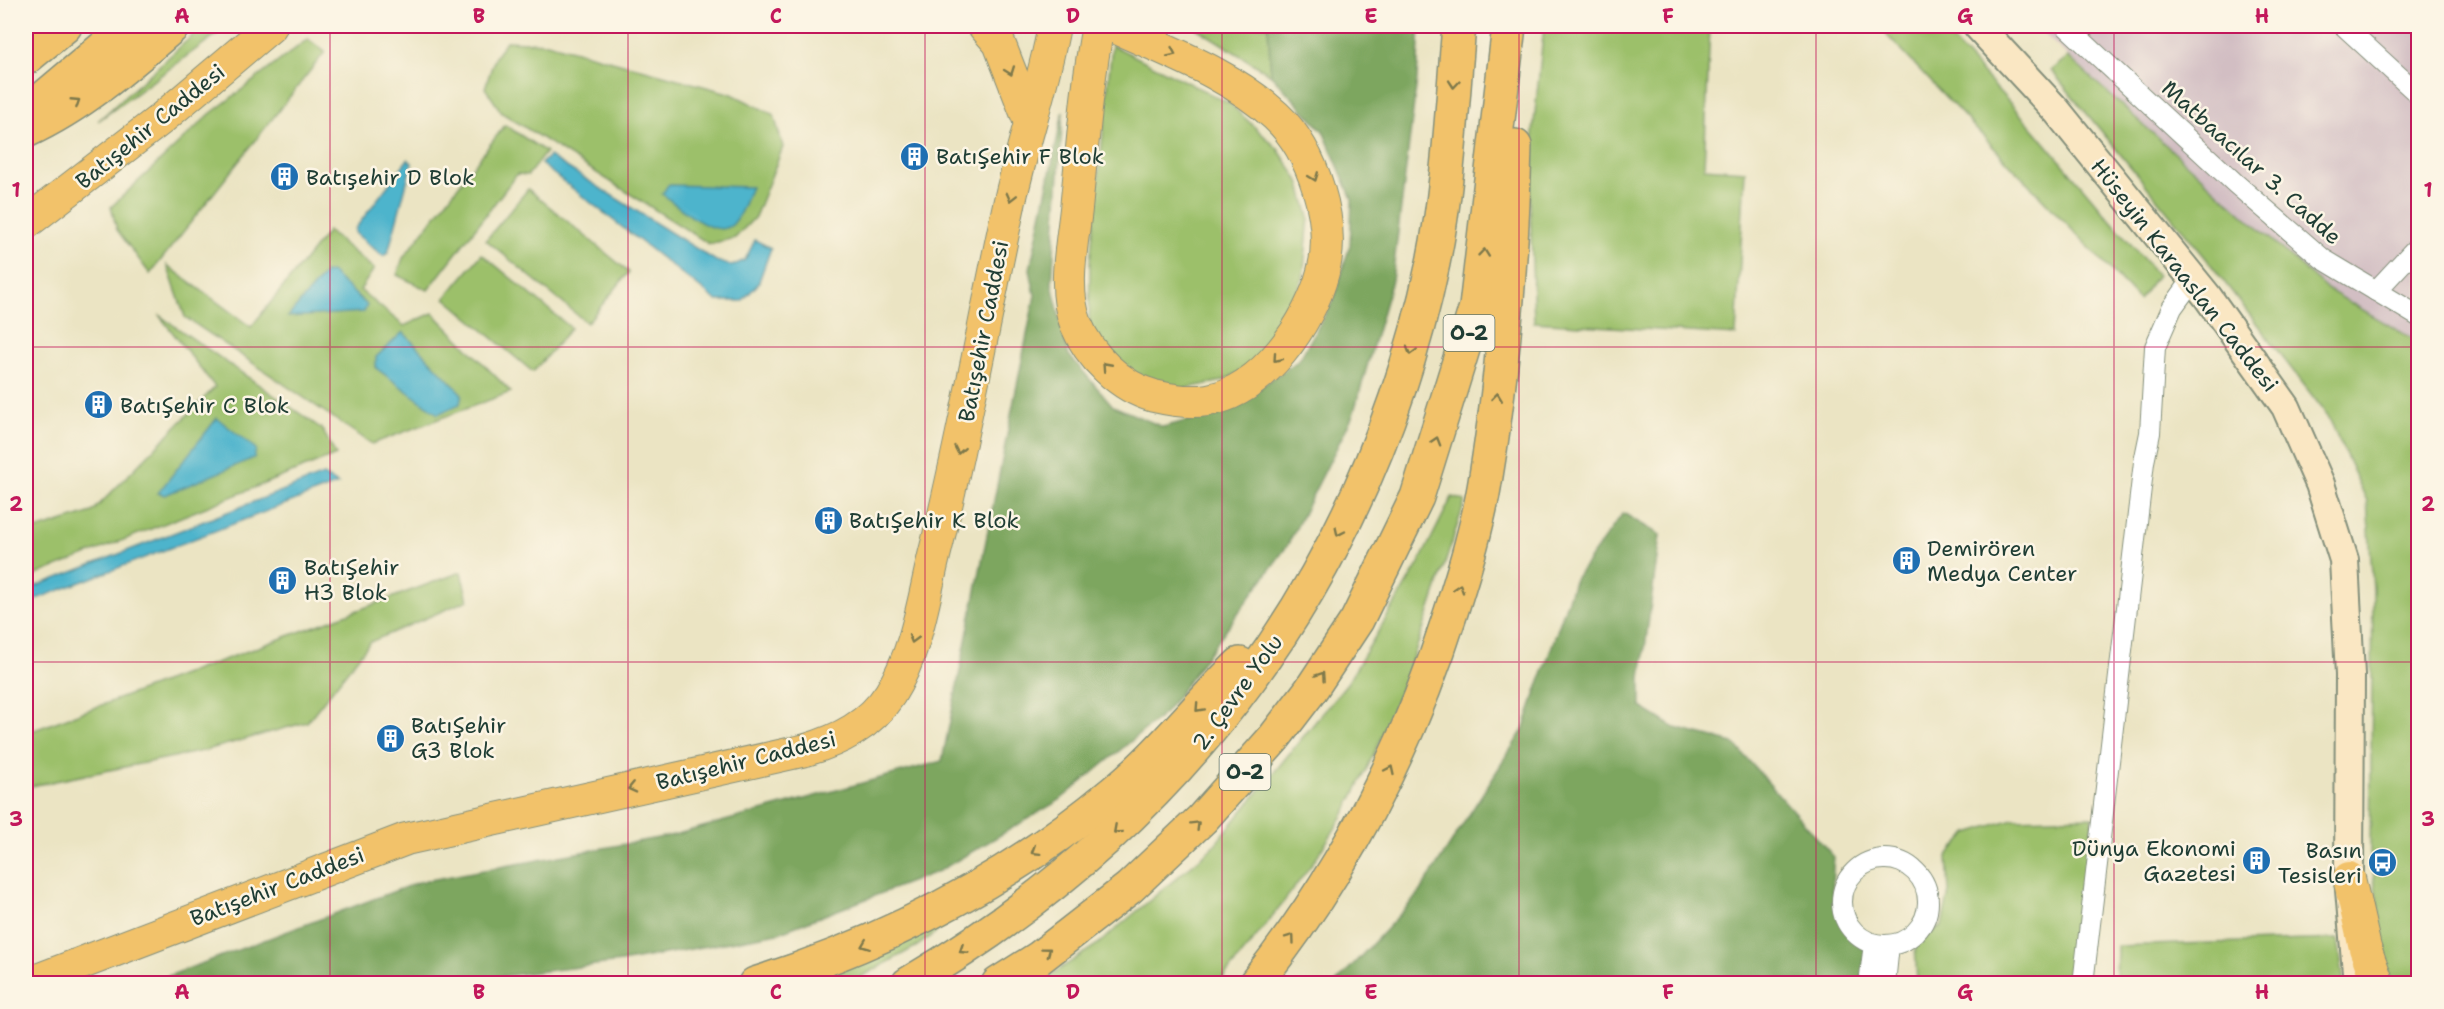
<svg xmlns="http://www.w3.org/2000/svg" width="2444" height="1009" viewBox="0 0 2444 1009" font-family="'Shantell Sans',sans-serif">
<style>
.industrial{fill:#d2bec3}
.green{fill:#9cc06a;stroke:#5e7e4f;stroke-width:1.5}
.forest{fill:#7da65e;stroke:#4e7249;stroke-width:1.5}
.water{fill:#4eb4cc;stroke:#367880;stroke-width:1.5}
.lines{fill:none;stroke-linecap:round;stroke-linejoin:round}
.street-casing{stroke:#85907c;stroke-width:22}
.secondary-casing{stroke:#85907c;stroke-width:32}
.primary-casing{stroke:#85907c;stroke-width:34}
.highway-casing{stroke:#85907c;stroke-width:36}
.street{stroke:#fff;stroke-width:20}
.secondary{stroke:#fae7c3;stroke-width:28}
.primary{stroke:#f2c26a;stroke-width:32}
.highway{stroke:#f2c26a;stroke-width:33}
.oneway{stroke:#7e794c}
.grid{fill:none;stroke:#c2185b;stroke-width:1.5;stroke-opacity:0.55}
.labels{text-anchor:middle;stroke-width:5;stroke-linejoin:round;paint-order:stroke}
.shield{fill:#fcf5e5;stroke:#617469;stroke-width:1.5}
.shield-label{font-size:21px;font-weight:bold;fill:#1f3d34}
.street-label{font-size:22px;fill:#1f3d34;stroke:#fcf5e5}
.poi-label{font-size:22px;fill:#1f3d34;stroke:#fcf5e5;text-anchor:start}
.neatline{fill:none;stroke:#c2185b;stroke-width:2}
.grid-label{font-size:20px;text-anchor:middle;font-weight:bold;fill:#c2185b}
</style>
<rect width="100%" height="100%" fill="#fcf5e5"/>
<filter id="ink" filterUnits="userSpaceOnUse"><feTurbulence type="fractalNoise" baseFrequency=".0167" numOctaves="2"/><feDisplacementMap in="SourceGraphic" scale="12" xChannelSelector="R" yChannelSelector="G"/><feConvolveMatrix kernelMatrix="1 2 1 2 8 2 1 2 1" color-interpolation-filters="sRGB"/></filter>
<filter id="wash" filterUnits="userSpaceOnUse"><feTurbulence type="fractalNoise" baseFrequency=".008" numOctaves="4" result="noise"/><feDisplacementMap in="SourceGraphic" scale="24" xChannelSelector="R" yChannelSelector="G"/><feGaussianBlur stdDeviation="1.35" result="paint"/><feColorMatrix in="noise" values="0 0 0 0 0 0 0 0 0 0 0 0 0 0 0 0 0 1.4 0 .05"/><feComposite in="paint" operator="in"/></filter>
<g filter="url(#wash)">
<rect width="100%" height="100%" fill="#ebe4c3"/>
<!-- industrial -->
<path class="industrial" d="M2035 26H2418V342L2325 288Z"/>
<!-- green -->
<g class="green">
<path d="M203 26H228L98 121Z"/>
<path d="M1193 26H1268L1271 75Z"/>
<path d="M1544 26H1710L1704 168 1745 171 1736 335 1534 322 1529 171Z"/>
<path d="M1878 26H1939L2031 126 2157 275 2139 300Z"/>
<path d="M308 39 325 52 150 274 117 230 111 207 210 114Z"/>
<path d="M506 41 547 43 732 94 774 115 783 147 755 217 735 238 709 244 502 113 485 88 495 57Z"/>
<path d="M1112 45 1229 103 1278 149 1299 181 1309 217 1303 279 1279 326 1253 364 1223 381 1181 389 1145 383 1109 358 1089 324 1090 262Z"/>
<path d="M2068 57 2325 288 2418 342V983H2394L2388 973 2370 851 2373 589 2367 501 2328 416 2205 257 2051 70Z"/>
<path d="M505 125 546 152 528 175 517 174 428 290 397 275 403 258Z"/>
<path d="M528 189 629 272 587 323 486 240Z"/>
<path d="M328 231 374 269 360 290 404 326 433 313 511 392 372 444 185 317 167 265 251 327Z"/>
<path d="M482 254 571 328 533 372 445 298Z"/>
<path d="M159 315 322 429 336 455 26 579V533L92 512 215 387Z"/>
<path d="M1452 497 1465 501C1433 602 1401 704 1352 799 1318 864 1264 926 1219 983L1037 984 1098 944 1212 848 1348 682 1418 565Z"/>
<path d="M461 572 468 600 370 642 307 722 203 751 26 787V733Z"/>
<path d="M2093 817 2074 983H1917L1915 944 1942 925 1949 892 1947 856 1968 833 2013 819Z"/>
<path d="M978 902 917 946 850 983 802 984Z"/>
<path d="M2338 939 2344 983 2116 984 2117 946Z"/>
</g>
<!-- forest -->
<g class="forest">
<path d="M1268 26H1420L1417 79 1392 280 1353 415 1287 546 1165 713 1060 800 939 871 778 933 621 962 445 983 147 984 419 882 674 835 942 761 1035 295 1030 269 1063 111 1052 284 1068 354 1113 406 1163 427 1228 410 1299 360 1334 299 1350 245 1352 199 1323 131 1271 75Z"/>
<path d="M1623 513 1660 535 1641 678V707L1675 728 1733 743 1834 857C1829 901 1836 915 1865 948L1863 983 1335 984 1418 895 1523 730 1575 579Z"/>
</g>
<!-- water -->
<g class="water">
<path d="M549 156 716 261 732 266 745 260 755 240 771 248 758 284 742 301H717L541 164Z"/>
<path d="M408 159 412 163 388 253 383 256 355 233V229Z"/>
<path d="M668 185 751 187C746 198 741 217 732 225 714 240 677 205 662 194Z"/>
<path d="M331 272 367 305 364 312 288 317 325 273Z"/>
<path d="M403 332 462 394 460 404 438 414 376 368V357Z"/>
<path d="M217 418 256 449 254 458 165 495 158 493Z"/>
<path d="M323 475 338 484 26 603V590Z"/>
</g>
</g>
<g filter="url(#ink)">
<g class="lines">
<defs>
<g id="street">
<path d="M2066 26 2236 184 2323 259 2418 316"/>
<path d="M2344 26 2418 94"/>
<path d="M2376 291 2418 246"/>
<circle cx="1885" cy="902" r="43"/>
<path d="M1869 984 1874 944"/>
<path d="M1885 984 1889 945"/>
<path d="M2083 984 2144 462 2150 433 2155 347 2172 308 2193 279"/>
</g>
<path id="secondary" d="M1978 26 2057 111 2207 296 2286 407 2320 484 2344 560 2350 675 2349 878 2358 984"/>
<g id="primary">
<path d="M984 26 999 43 1029 120"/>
<path d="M1098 26C1087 83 1083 141 1077 199 1074 237 1061 287 1076 324 1089 356 1120 387 1154 396 1171 400 1189 403 1208 400 1263 391 1310 323 1323 272 1336 223 1313 150 1276 116 1232 75 1172 53 1119 29"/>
<path d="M26 223 161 119 271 26"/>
<path d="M2349 878 2365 948 2378 984"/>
<path d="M27 984 406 839 806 750C840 740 870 725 890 694 916 653 923 602 934 556 962 445 982 332 1006 219 1019 154 1042 91 1054 26"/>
</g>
<g id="highway">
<path d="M26 58 65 26"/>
<path d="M26 113 129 26"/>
<path d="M26 131C81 106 128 65 173 26"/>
<path d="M755 984C888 942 1008 881 1115 791 1161 753 1197 706 1240 664"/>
<path d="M908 984C1183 822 1367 576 1433 263 1449 185 1452 104 1459 26"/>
<path d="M998 984 1039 958 1129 888 1202 819 1274 738 1310 691 1357 620 1417 497 1476 307 1509 26"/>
<path d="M1255 984C1344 872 1408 748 1451 612 1465 568 1479 522 1486 476 1504 367 1512 256 1515 146"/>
</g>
</defs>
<!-- street casing -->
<use href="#street" class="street-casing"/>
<!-- secondary casing -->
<use href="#secondary" class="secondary-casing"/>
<!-- primary casing -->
<use href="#primary" class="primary-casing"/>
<!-- highway casing -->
<use href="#highway" class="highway-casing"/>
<!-- street -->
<use href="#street" class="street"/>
<!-- secondary -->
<use href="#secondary" class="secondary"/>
<!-- primary -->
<use href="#primary" class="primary"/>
<!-- highway -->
<use href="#highway" class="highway"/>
</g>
<!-- one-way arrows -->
<defs><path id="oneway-chevron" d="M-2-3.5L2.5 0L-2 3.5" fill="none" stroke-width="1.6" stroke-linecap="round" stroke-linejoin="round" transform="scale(1.5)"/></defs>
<g class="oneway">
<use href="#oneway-chevron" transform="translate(1172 53) rotate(25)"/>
<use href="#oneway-chevron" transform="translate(1010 71) rotate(70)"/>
<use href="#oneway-chevron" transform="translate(1454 84) rotate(95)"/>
<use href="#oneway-chevron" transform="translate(76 102) rotate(-33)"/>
<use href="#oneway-chevron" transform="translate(1314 177) rotate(69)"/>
<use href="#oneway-chevron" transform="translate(1011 197) rotate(104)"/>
<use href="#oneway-chevron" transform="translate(1484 253) rotate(-84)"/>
<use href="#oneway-chevron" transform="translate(1411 351) rotate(106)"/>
<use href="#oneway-chevron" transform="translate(1277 358) rotate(131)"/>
<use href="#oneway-chevron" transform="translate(1106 366) rotate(-132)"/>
<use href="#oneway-chevron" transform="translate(1497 397) rotate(-83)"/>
<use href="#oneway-chevron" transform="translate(1436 441) rotate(-73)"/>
<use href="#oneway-chevron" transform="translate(959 450) rotate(101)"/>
<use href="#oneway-chevron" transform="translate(1339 532) rotate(115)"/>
<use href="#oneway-chevron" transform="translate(1459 588) rotate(-72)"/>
<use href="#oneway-chevron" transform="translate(913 639) rotate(106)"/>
<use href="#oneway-chevron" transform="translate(1321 676) rotate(-56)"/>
<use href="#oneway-chevron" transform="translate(1199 708) rotate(133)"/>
<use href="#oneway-chevron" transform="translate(1390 770) rotate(-65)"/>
<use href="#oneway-chevron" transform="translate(632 788) rotate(167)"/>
<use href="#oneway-chevron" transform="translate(1196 825) rotate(-45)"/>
<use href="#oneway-chevron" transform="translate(1117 830) rotate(138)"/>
<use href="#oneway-chevron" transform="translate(1035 851) rotate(148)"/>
<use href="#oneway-chevron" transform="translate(1291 938) rotate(-54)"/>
<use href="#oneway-chevron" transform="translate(865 945) rotate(158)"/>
<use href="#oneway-chevron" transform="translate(963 950) rotate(147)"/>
<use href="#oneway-chevron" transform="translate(1047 951) rotate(-37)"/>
</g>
</g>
<!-- grid -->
<path class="grid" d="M330 26V984M628 26V984M925 26V984M1222 26V984M1519 26V984M1816 26V984M2114 26V984M26 347H2418M26 662H2418"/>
<!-- icons -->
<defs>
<symbol id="building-disc" viewBox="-11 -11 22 22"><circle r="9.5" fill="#1f6fb2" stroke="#fcf5e5"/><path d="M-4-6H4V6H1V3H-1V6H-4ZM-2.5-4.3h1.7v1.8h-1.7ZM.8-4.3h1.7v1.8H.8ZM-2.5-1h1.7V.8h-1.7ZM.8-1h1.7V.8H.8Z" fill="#fff"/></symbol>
<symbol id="bus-disc" viewBox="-11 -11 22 22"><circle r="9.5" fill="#1f6fb2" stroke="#fcf5e5"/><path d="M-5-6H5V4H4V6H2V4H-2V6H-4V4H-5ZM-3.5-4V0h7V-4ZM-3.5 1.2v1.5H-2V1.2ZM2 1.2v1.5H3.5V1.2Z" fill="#fff"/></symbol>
</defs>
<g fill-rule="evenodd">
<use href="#building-disc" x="898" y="140" width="33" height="33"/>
<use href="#building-disc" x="268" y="160" width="33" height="33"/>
<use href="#building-disc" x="82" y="388" width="33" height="33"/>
<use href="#building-disc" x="812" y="504" width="33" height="33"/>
<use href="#building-disc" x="1890" y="544" width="33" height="33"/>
<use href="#building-disc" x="266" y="564" width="33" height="33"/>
<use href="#building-disc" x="374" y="722" width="33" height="33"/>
<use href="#building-disc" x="2240" y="844" width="33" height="33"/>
<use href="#bus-disc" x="2366" y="846" width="33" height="33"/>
</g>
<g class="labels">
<!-- shield labels -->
<g class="shield">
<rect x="1443.5" y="315" width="51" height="36" rx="4.5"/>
<rect x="1219.5" y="754" width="51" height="36" rx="4.5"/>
</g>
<g class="shield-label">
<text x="1469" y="340">O-2</text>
<text x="1245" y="779">O-2</text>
</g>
<!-- street labels -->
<g class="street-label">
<text transform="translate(150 126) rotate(-39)" y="8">Batışehir Caddesi</text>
<text transform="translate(2252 162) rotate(42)" y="8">Matbaacılar 3. Cadde</text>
<text transform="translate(2185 275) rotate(52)" y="8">Hüseyin Karaaslan Caddesi</text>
<text transform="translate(983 331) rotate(-79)" y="8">Batışehir Caddesi</text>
<text transform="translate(1237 692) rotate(-54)" y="8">2. Çevre Yolu</text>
<text transform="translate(746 760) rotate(-14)" y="8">Batışehir Caddesi</text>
<text transform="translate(277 886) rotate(-21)" y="8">Batışehir Caddesi</text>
</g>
<!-- poi labels -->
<g class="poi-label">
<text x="936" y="164">BatıŞehir F Blok</text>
<text x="306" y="185">Batışehir D Blok</text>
<text x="120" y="413">BatıŞehir C Blok</text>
<text x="849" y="528">BatıŞehir K Blok</text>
<text x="1927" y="556">Demirören<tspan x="1927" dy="25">Medya Center</tspan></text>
<text x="304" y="575">BatıŞehir<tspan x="304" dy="25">H3 Blok</tspan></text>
<text x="411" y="733">BatıŞehir<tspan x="411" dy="25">G3 Blok</tspan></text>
<text x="2236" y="856" text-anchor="end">Dünya Ekonomi<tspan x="2236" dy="25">Gazetesi</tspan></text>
<text x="2362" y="858" text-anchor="end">Basın<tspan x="2362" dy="25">Tesisleri</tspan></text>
</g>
</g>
<!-- margin -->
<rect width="2444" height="1009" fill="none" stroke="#fcf5e5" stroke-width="66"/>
<rect x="33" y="33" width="2378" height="943" class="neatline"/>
<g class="grid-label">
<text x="182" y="23">A</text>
<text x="479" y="23">B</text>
<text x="776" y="23">C</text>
<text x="1073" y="23">D</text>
<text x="1371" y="23">E</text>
<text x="1668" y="23">F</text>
<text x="1965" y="23">G</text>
<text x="2262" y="23">H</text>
<text x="16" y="197">1</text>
<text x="2428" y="197">1</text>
<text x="16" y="511">2</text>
<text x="2428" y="511">2</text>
<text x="16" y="826">3</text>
<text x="2428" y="826">3</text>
<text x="182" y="999">A</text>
<text x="479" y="999">B</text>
<text x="776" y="999">C</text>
<text x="1073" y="999">D</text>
<text x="1371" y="999">E</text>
<text x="1668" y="999">F</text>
<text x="1965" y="999">G</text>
<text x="2262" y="999">H</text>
</g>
</svg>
